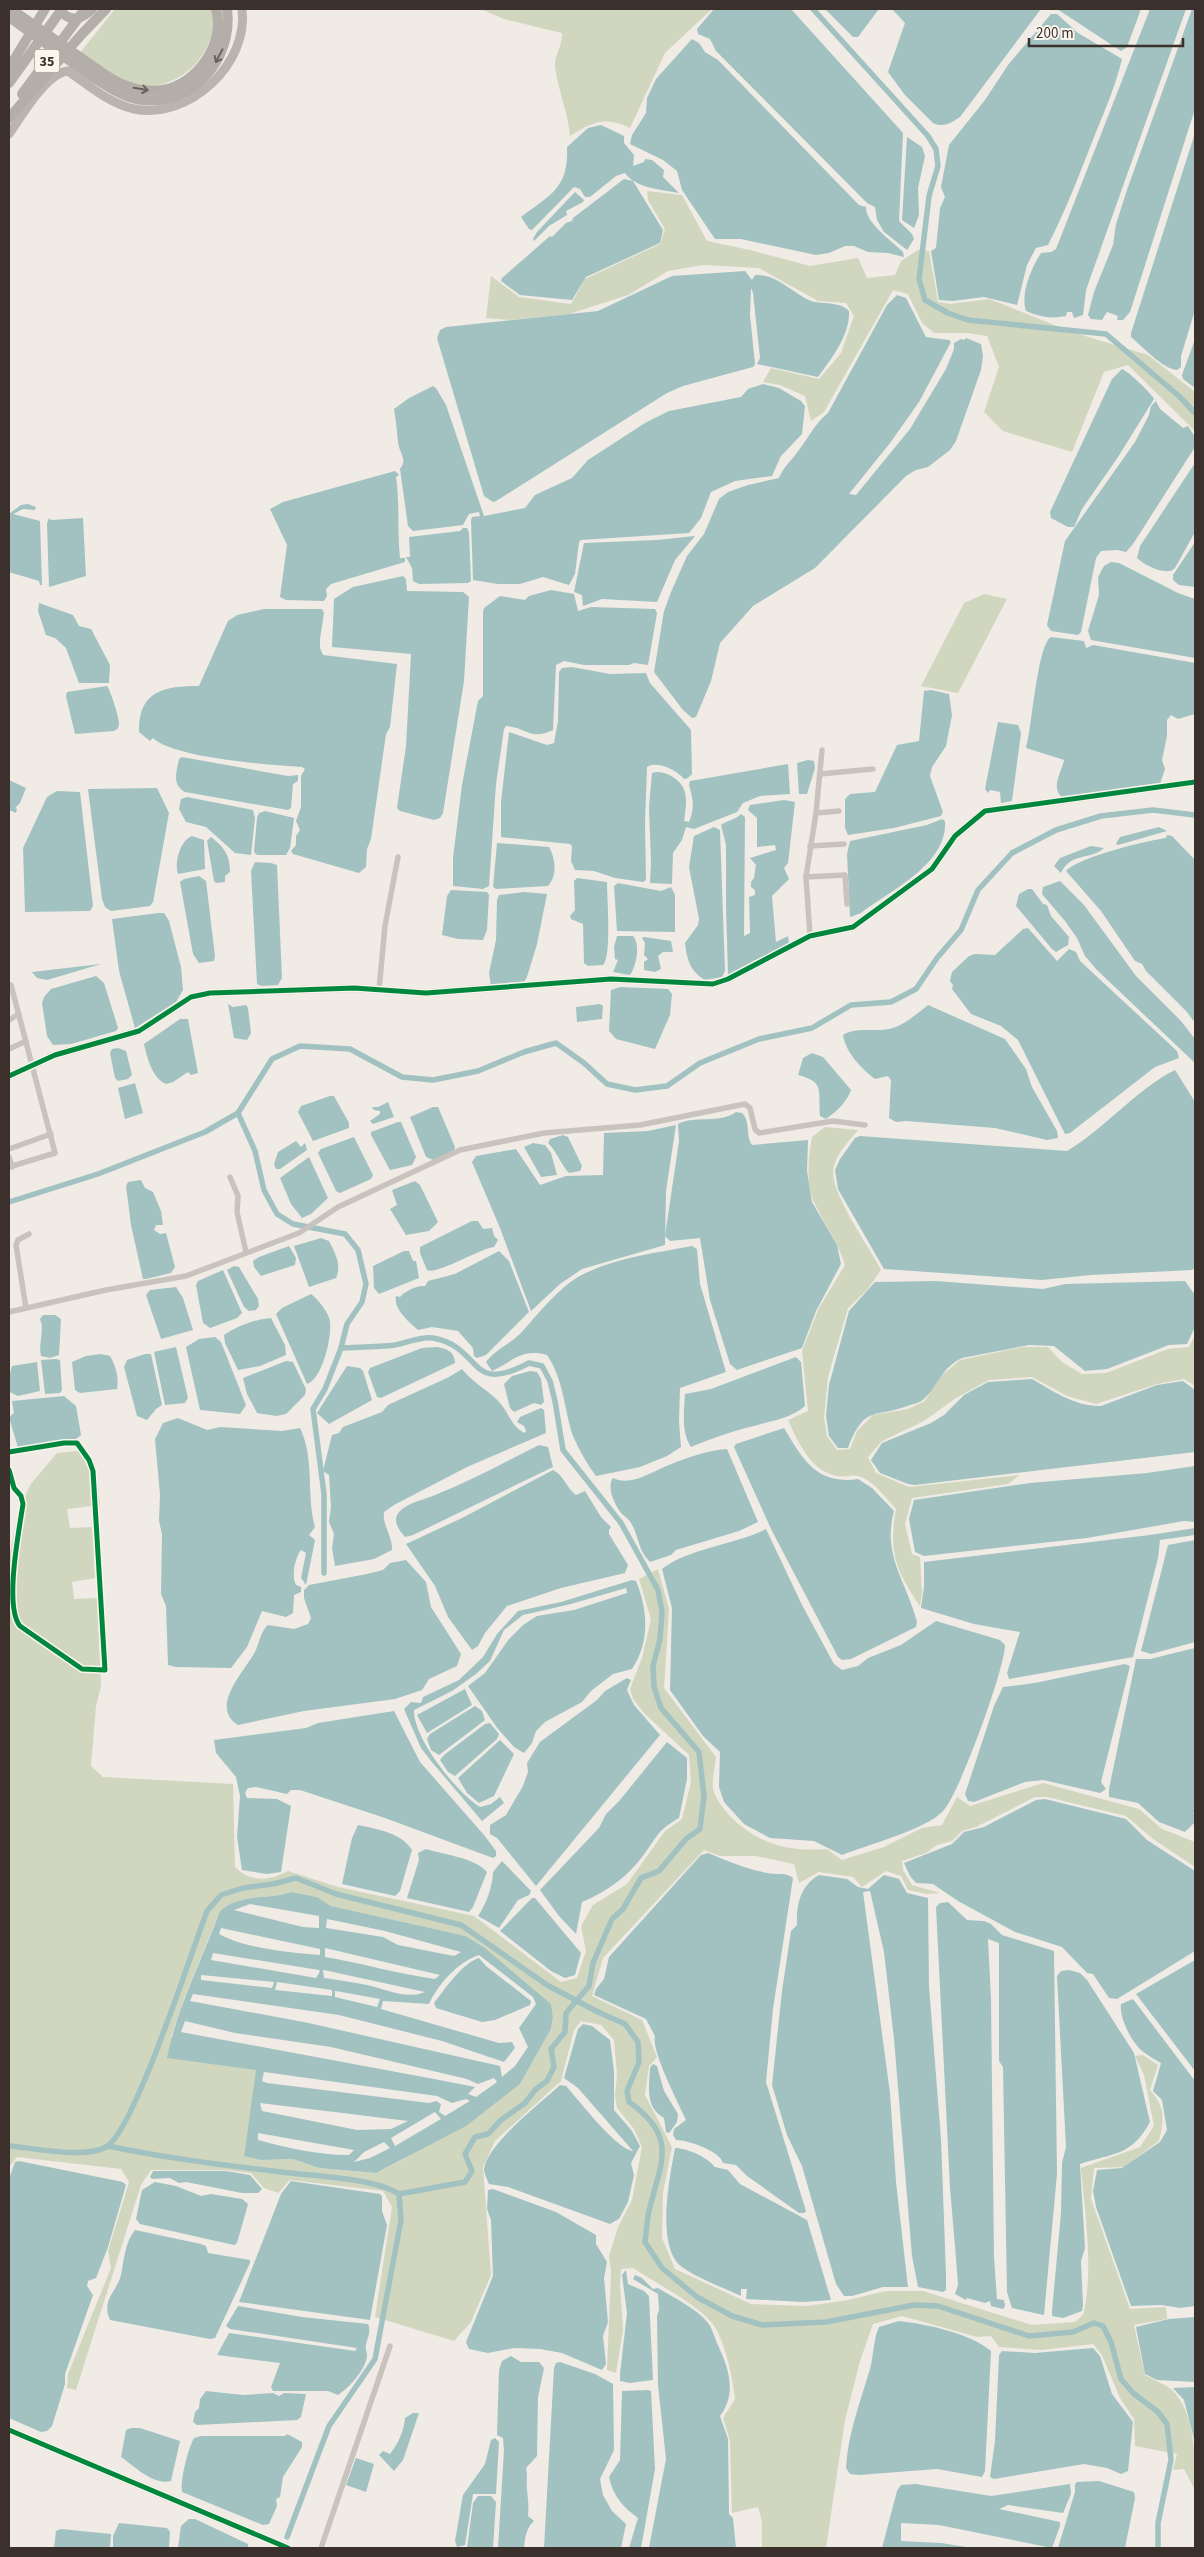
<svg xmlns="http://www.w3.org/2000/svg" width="1204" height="2557" viewBox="0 0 1204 2557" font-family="'Source Sans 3',sans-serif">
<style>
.green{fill:#d1d6bf;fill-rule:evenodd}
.water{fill:#a1c2c1;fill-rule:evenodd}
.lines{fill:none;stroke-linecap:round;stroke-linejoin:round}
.canal{stroke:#a1c2c1;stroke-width:5.5}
.minor{stroke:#c9c3be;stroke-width:5.5}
.tertiary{stroke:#c9c3be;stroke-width:8}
.secondary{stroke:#bab3ae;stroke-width:9}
.trunk{stroke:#b4aea8;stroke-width:10}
.trunk-bridge{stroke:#b4aea8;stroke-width:10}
.cycleway-casing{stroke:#fbf5ee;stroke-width:8}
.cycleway{stroke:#00873e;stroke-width:5}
.oneway{stroke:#6b625d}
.labels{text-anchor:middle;stroke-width:4;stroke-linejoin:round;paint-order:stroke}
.shield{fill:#fbf5ee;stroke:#756b66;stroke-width:1}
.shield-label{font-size:14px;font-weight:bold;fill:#3b302b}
</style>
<rect width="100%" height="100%" fill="#f0ebe5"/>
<!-- green -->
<g class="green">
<path d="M115 9H212C216 19 213 33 209 42 196 76 159 94 124 83 109 78 92 63 79 54Z"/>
<path d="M481 9H712L665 53 630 128C605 116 592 122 570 136 568 112 558 90 555 67 554 55 563 45 562 33L504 19Z"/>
<path d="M647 191 682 195 707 241 750 250 810 266 858 258 867 278 895 275 901 261 918 250 929 251 938 302 950 304 989 299 1072 332 1148 355 1195 392V431L1128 365 1104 372 1072 452 1003 431 984 412 999 367 987 336 968 333H934L922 323 908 294 893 290 824 412 811 421 805 396 780 385 763 382 771 368 819 379 841 353 854 316 846 303 818 301 759 268 703 265 668 271 628 295 569 314 511 320 486 318 491 276 519 297 571 304 585 279 660 244 665 229 648 200Z"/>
<path d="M984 594 1007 599 958 693 921 686 964 603Z"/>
<path d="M825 1127 858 1130C849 1141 838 1152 834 1166 826 1188 870 1247 881 1270L867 1290 848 1308 828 1377 824 1418 827 1436 837 1450 850 1449 857 1431 873 1415 908 1409 925 1401 940 1377 960 1360 1023 1347H1048L1062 1362 1082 1374 1106 1373 1168 1349 1189 1347 1195 1335V1386L1184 1379 1157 1384 1096 1404 1067 1396 1032 1377 989 1380 956 1398 924 1421 882 1441 868 1457 876 1473 909 1487 1020 1475 1008 1484 912 1498 905 1524 912 1554 920 1557 922 1593 920 1606C896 1570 888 1553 896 1509 886 1498 872 1479 858 1476 851 1474 844 1478 838 1476 811 1472 798 1442 788 1420L808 1411 802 1351 819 1308 845 1265C838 1242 824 1224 814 1202 806 1183 808 1157 812 1137Z"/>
<path d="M77 1451 95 1463 100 1505 67 1509 70 1528 92 1527 95 1578 72 1582 74 1599 97 1598 101 1686 96 1706 91 1766 103 1777 233 1784 235 1867C251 1883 269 1881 288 1871L338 1887 474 1916 561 1982 577 1978 586 1951 581 1926 593 1905 627 1884 665 1831 682 1819 691 1782 689 1755 644 1713 633 1699 630 1689 642 1658 651 1619 639 1579 658 1569 669 1609 664 1688 716 1757C715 1767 712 1778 713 1788 714 1797 723 1808 729 1815 757 1844 788 1852 827 1849L842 1860 884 1847 922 1828 942 1825 957 1797 970 1806 1043 1783 1139 1809 1162 1829 1195 1842V1867L1153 1839 1126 1816 1047 1797H1035L976 1827 962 1831 952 1841 937 1845 926 1853 902 1861 903 1870 912 1885 940 1893 927 1894 908 1890 901 1876 886 1871 862 1887 853 1877 819 1872 799 1883 794 1864 756 1856H720L704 1850 603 1958 592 1996 642 2020 657 2057 649 2066 645 2095 672 2147 663 2193 662 2238 675 2269 751 2304 807 2306 848 2300 886 2291H923L1032 2325 1075 2322 1083 2315C1094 2272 1085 2213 1081 2168L1140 2147 1154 2126 1144 2075 1135 2056 1143 2055 1158 2065 1150 2090C1166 2108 1164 2119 1159 2141L1124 2167 1094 2168 1091 2199 1130 2309 1166 2307 1167 2319 1134 2325 1145 2375C1153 2380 1165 2384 1172 2390 1196 2414 1195 2459 1195 2490L1184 2469 1173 2470 1177 2454 1135 2446 1134 2419 1120 2398 1102 2355 1093 2344 1041 2350 999 2347 991 2336 977 2337 902 2316 873 2324 860 2361 845 2420 826 2548H762V2521L758 2507 732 2513 730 2441 723 2418 735 2399C733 2380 725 2339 712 2323 694 2302 657 2284 633 2268L621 2269 620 2285 623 2330 616 2373 607 2370 611 2272 609 2256 618 2227 632 2200 642 2147 634 2129 617 2108 615 2096 617 2075 614 2040 601 2025 581 2021 574 2030 561 2081 495 2141 483 2167 491 2275 471 2322 454 2341 375 2317 392 2207 383 2191 290 2180 278 2193 264 2188 251 2173 224 2170H151L141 2185 76 2390 67 2388 68 2374 111 2268 108 2251 129 2182 121 2169 17 2157 9 2167V1559L17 1517 30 1485 57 1453ZM292 1892 317 1897 331 1906 466 1936 485 1948 551 2004 553 2017 551 2029 520 2084 402 2160 376 2173 319 2168 293 2159 261 2160 244 2155 257 2070 171 2037 185 1996 220 1911C241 1893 268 1900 292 1892Z"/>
</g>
<!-- water -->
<g class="water">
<path d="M714 9H791L903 133 899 221 912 234 914 239 907 250 884 232 877 220 875 207 867 203 716 51 710 39 698 34 697 29Z"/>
<path d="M825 9H879L858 37H853Z"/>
<path d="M892 9H1041L960 117C951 123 943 128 933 123L905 95 888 72 905 23Z"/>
<path d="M1057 9H1141L1127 47 1121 51Z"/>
<path d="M1150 9H1186L1086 290 1083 315 1074 318 1072 312H1067L1066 316C1051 319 1040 317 1026 311 1020 293 1032 267 1041 253L1051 252 1056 249Z"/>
<path d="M1192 9H1195V109L1130 312 1123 320H1117L1118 316 1107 312 1102 320 1091 319 1088 315 1094 292 1113 245 1116 224 1128 187Z"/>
<path d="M1051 14H1057L1078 33 1122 59C1116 84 1106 108 1096 132 1081 170 1067 208 1048 245L1036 248 1027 265 1017 305 984 297 953 301 939 300 931 251 936 248 940 208 945 197 941 187 949 145 985 100 1008 65Z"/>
<path d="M692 39 699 43 705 52 718 60 859 205 866 207C865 223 893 242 903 252L904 257 888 253 868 252 854 246H845L829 253 816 255 741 239H715L682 190 677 171 663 160 630 144 632 135 646 113 647 98 656 79Z"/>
<path d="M601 125 624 136V143L634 155 633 166 644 162 645 159 652 160 664 170 663 177 679 193C663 190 635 188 625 173L616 176 590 197H585L580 189 574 187 532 230 529 229 521 217C550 195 569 188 567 147L588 128Z"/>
<path d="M1195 133V310L1181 356V367L1177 370C1163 369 1143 347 1131 337V333Z"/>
<path d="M907 137 922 147 925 156 918 188 919 215 914 228 902 220Z"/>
<path d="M624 179 633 181 663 230 660 243 586 277 572 300 520 295 501 281 502 278 550 236 552 237 566 223 572 221 573 218Z"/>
<path d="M575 192 584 200 583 202 566 211 567 215 549 226 534 241 533 239 537 232Z"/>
<path d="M745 271 752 280 755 275C778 273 797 298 815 302 827 304 840 302 849 311 850 335 832 358 818 377L757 364 760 358 753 293 751 288 750 315 755 364 753 367 683 386 667 393 496 501 493 502 484 496 437 338 440 330 446 327 598 311 672 276Z"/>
<path d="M897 295 906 298 926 337 949 340 951 342 919 402 890 443 849 494 856 495 910 429 946 369 954 349V343L961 339 964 340 966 338 981 344 983 356 981 370 956 441 950 450 928 467 916 470 906 476 815 568 753 606 720 643 711 681 696 717 692 718 683 710 654 672 664 611 671 592 687 556 704 534 719 499 728 492 748 485 779 478C784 466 792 460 799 450 809 437 815 423 828 413L887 305Z"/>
<path d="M1195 339V388L1183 379 1182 375Z"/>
<path d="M1122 369C1128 371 1152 394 1154 399L1118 457 1082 509 1074 527H1068L1051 518 1050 512 1112 379Z"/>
<path d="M763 384 779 388 801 401 805 406 802 434 781 456 772 476 735 481 711 492 701 518 689 533 581 540 579 542 575 574 569 585 543 577 520 584H498L473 580 471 520 472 517 480 516 479 512 469 514 463 525 413 531 408 526 400 469C408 459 399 453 398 442 397 432 396 420 394 409L409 398 433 386 436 388 446 405 484 516 525 508 535 495 572 478 588 460 645 423 669 411 741 397 748 389Z"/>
<path d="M1156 401 1160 409 1183 428 1188 426 1195 437V447L1133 544 1126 552 1117 550 1101 551 1096 558 1081 632 1078 635 1051 631 1047 625 1065 541 1135 442 1149 415 1151 406Z"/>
<path d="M1195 463V532L1175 568C1167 577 1144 565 1137 558L1140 546Z"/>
<path d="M395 471 399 475 396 477C400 504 397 531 400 558H405V562L331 584 326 589 327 596 324 601 286 600 280 597 287 545 270 509 283 502Z"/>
<path d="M28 504 36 507 35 510 23 509 13 514 40 521 42 585H40L39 581 9 572V514L21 505Z"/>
<path d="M49 518 51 520 83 518 86 576 49 587 47 523Z"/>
<path d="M463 528H467L469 533 471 581 468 583 419 584 413 581 412 568 406 557H410L409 537 460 531Z"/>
<path d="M695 536 675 560 657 602 602 599 583 606 582 595 574 592 584 543 657 540Z"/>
<path d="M1195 542V587L1179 585 1173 580V575Z"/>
<path d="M1111 562 1119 563 1178 593 1195 599V658L1091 640 1088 631 1099 595 1098 577 1104 566Z"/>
<path d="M403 576 406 579 407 591 463 592 469 597 464 681 443 813 440 818 434 820 400 811 397 808 406 746 411 654 332 647 334 599 353 587Z"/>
<path d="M551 590 574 594 578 611 591 607 655 609 657 613 648 665 634 663 629 665H584L564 661 556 665 553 730C530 741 526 727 506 726L504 729 496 784 489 886 483 889 453 886V858L462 785 478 701 483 696V612L484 608 500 596 525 600 529 596Z"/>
<path d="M39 603 73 615 79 626 91 629 110 665 109 683H79L66 648 55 638 46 635 38 611Z"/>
<path d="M264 609H322L324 613 320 639V648L323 655 397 664 390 727 386 734 371 839 367 849 366 867 359 873 293 854 291 851 296 845V836L300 830 296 821 301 807V776L305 769 302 767C271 765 173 758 153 738L150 741 139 732C138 691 164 686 199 686L228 621 237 615Z"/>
<path d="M1051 637 1084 641 1086 648 1093 645 1195 663V714L1178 719 1171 715 1167 720V736L1162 760 1165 769 1160 784 1063 798C1050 788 1061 774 1064 760L1026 748C1032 729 1037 645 1051 637Z"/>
<path d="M572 667 610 674 646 673 650 683 691 730 692 774 688 778 684 779C678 771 657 760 647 767L645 823 646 880 643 882 615 878 594 871 575 870 571 861 572 846 570 844 501 837V802L509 732 547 745 554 743 558 721 559 672 562 668Z"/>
<path d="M107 686C110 689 120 720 119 725 118 729 117 729 114 731L75 734 66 696 67 692Z"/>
<path d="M931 690 949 694 952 715 946 746 932 767 930 776 943 812 941 816 894 828 848 835 845 828V799L850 794 875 792 897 745 919 741 924 691Z"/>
<path d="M998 722 1018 725 1021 733 1012 801 1001 803 1000 792 990 790 988 793 985 789Z"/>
<path d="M182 757 288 776 298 775V781L293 784 291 808 288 810 185 792C171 784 177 771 179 759Z"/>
<path d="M808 760 814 761 815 768 807 794H799L797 763Z"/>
<path d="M788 764 790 794 760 796 743 803 737 812 694 829 686 827 682 840 673 853 672 884 650 883 651 863 649 807 652 773C657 771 662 772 667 774 690 784 687 800 684 821L689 822C695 807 693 799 689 785L690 781Z"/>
<path d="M9 780 26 788 20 803 15 808 17 809 16 813 9 810Z"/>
<path d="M157 788 169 813 153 902 150 906 111 911 105 907 102 899 88 789Z"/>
<path d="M57 791 80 792 93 906 90 911 25 912 23 848 47 797Z"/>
<path d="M187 797 253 810 255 818 251 855 235 853 206 827 186 822 179 809 181 799Z"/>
<path d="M784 800 795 802 788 863 784 868 789 879 772 896 776 942 788 936 789 944 728 975 726 907V845L721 825C728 820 735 820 741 814L745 817 744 936 750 933 749 897 755 895V890L751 887V882L754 878 756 865 750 858 776 850 775 845 757 847V818L748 810 750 805Z"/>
<path d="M265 811 294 818 290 848 286 855H257L254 852 257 818 259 813Z"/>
<path d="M942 819 945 821C948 864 891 890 861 913L850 917 847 854 850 841 927 825Z"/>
<path d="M714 827 720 830 725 971 722 977 705 980C690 971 687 960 685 943L698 925 699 919 689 867 694 836Z"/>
<path d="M1159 827 1167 831 1118 845 1116 844 1120 837Z"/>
<path d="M1167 835 1172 836 1195 860V1023L1187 1012 1146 971 1142 964 1135 961 1101 911 1066 871C1079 857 1145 841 1166 838Z"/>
<path d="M192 836 204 840 205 869 178 874C174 862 180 841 192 836Z"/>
<path d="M211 837C224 847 230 855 230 872L225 876V882L216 883 214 881 207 841Z"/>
<path d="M497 843 549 847C556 859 557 876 548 886L496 889 493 887Z"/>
<path d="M1091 846 1104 848C1092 860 1070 852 1061 873L1054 866 1060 858Z"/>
<path d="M255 862 271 863 277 865 282 978 278 985 262 986 257 984 251 871Z"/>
<path d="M199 876 206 881 215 956 214 961 199 963 193 954 180 882 184 879Z"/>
<path d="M577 878 607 882C607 897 612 958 603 965L588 966 584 963 583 924 571 919 570 916 575 910 574 881Z"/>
<path d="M1060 881 1084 905 1136 976 1181 1021 1195 1039V1063L1097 970 1085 956 1077 938 1065 921 1042 894 1043 887Z"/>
<path d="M618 883 661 891 671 887 675 895V932L617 931 614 886Z"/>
<path d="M1028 889H1032L1043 904 1047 905 1051 916 1069 937 1068 945 1056 952 1052 949 1016 906 1019 894Z"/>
<path d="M451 890 487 892 489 895 487 930 483 940 458 939 442 935 447 896Z"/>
<path d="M524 892 547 894 537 944 527 977 524 982 491 986 489 973 496 940 497 900 499 895Z"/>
<path d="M158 913H164L169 921 181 967 183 990 176 1002 135 1028 119 971 112 919Z"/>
<path d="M1028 928 1057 961 1069 949 1076 952 1080 961 1177 1051 1179 1058 1155 1067 1070 1133 1065 1134 1018 1040 1001 1026 971 1014 952 989 953 985 950 981 952 972 969 956 975 954 995 955 1023 929Z"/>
<path d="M617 936H633C641 945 636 967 630 975L613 972 618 960 615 959 614 947Z"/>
<path d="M644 937 671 941 673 952H663L658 956 661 969 655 972 644 970V962L648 959 644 955 645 943 642 938Z"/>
<path d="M101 964 47 980 37 978 32 972Z"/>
<path d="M96 976 104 983 118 1028 116 1031 71 1044 53 1045 47 1036 42 1003 44 997 51 989Z"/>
<path d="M620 987 668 989 672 994 670 1015 655 1049 616 1039 609 1031 611 990Z"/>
<path d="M228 1004 233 1007 246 1005 248 1008 251 1033 247 1040 234 1038Z"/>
<path d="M600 1004 603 1006 602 1019 577 1022 576 1007Z"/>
<path d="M928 1005 1005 1039 1026 1069 1032 1087 1057 1131 1058 1138 1047 1140 995 1128 906 1121 896 1122 889 1118 891 1080 888 1076 875 1079C861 1068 846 1053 843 1035 856 1027 875 1032 889 1029 902 1027 918 1013 928 1005Z"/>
<path d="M180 1019H188L198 1073 191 1075 188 1072 173 1082 166 1084C152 1078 147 1057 144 1044Z"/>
<path d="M118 1048 126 1051 132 1075 128 1079 118 1081 115 1078 110 1053 112 1049Z"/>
<path d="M812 1053 823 1057 851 1090C846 1103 837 1111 826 1119L820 1116C818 1090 825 1082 798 1075L803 1058Z"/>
<path d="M1175 1070 1195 1102V1268L1192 1270 1091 1275 1042 1280 884 1269 838 1189 835 1170 840 1159 855 1138 860 1136 1067 1151C1106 1128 1134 1091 1175 1070Z"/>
<path d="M135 1083 143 1113 125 1119 118 1088Z"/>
<path d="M330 1096H334L349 1123V1128L313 1141 298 1112 301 1106Z"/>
<path d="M388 1102 394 1117 373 1124 370 1121 380 1114V1111L374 1110 372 1107H378Z"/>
<path d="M433 1107H438L455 1147 454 1151 433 1160 426 1157 410 1117Z"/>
<path d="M736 1112 742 1113C751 1122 745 1134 752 1145L808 1140 807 1171 812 1202 837 1245 841 1264 816 1311 802 1348 737 1370 730 1364 710 1300 700 1238 670 1241 665 1236 679 1141 678 1124C694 1115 720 1124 736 1112Z"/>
<path d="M398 1122H401L416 1157 412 1165 390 1170 371 1135V1132Z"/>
<path d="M676 1125 666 1191 665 1245 582 1269 560 1284 531 1311 500 1228 472 1162 476 1156 516 1149 540 1185 566 1176 603 1175 604 1133 648 1131Z"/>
<path d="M563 1135 568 1137 582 1166 580 1171 569 1173C561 1165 558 1153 548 1143L550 1139Z"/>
<path d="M354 1137 373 1175 371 1179 340 1193 336 1191 318 1153 321 1149Z"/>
<path d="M296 1141 301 1147 305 1143 307 1150 280 1169H276L274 1164 278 1152Z"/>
<path d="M533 1143 545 1145 551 1153 557 1175 541 1177 524 1147Z"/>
<path d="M309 1157 328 1198 311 1214 302 1218 291 1204 280 1178Z"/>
<path d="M141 1180 145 1188 153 1192 161 1211 163 1225H156L154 1230 160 1234 166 1233 175 1267 171 1273 146 1279H143L131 1225 126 1186 128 1182Z"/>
<path d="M415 1181 420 1185 438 1222 429 1231 406 1235 390 1209 397 1205 392 1190Z"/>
<path d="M472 1221H478L483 1229 492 1228 494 1236 498 1240 494 1247C479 1249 437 1275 427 1270L420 1253V1247Z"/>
<path d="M321 1238 329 1241C335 1253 342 1265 336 1278L309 1287 294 1246Z"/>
<path d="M289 1246 296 1258 295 1265 261 1276 254 1267 253 1261 259 1257Z"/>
<path d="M692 1246 697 1249 700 1284 726 1372 680 1388 679 1422 681 1447 667 1456 640 1467 596 1476C587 1464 579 1450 573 1436 564 1409 564 1380 547 1355 521 1348 514 1361 492 1371L486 1362C495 1350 510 1344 521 1333 537 1315 558 1289 578 1277 612 1258 656 1253 692 1246Z"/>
<path d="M404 1251H409L413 1261H416L419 1278 379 1294 374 1288 373 1266Z"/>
<path d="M499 1251 509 1261 529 1312 486 1355 477 1358 474 1356 473 1348 458 1331 432 1327 418 1330C409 1322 393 1309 396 1296L400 1297C405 1291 417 1285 425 1286L428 1281 455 1274Z"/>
<path d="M234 1266 239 1267 258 1299 259 1306 256 1310 249 1311 244 1307 227 1270Z"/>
<path d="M223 1270 242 1313 237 1318 210 1328 203 1323 196 1285 198 1281Z"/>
<path d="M936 1281 1043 1289 1065 1284 1185 1281 1195 1295V1327L1187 1344 1169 1345 1107 1369 1085 1371 1054 1346 1029 1345 962 1358C940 1369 939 1385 924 1399 921 1402 914 1404 910 1405 874 1419 865 1404 848 1448H838L829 1436 826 1416 829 1385 849 1311 875 1282Z"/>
<path d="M176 1287 183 1298 193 1330 161 1339 146 1295 150 1290Z"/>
<path d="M311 1294C317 1298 330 1314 330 1322 332 1337 322 1380 307 1384L276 1314 282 1308Z"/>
<path d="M43 1315H55L61 1319 59 1355 50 1358 41 1356C38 1343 45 1330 40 1319Z"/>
<path d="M271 1318 285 1345 286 1355 260 1366 238 1370 225 1343 224 1335C237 1326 256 1319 271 1318Z"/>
<path d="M215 1337 221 1342 246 1405 240 1414 200 1410 186 1347 199 1339Z"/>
<path d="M176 1347 188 1398 185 1403 165 1405 154 1352Z"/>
<path d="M436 1347C446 1348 455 1352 455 1363L381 1398 377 1397 368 1372 370 1368 422 1348Z"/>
<path d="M101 1354 110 1356C116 1366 119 1378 117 1389L80 1393 75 1390 72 1362 86 1356Z"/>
<path d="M145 1354H151L162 1405 156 1409 147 1420 137 1416 124 1367 127 1360Z"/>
<path d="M796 1357 801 1362 805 1406C792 1418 774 1420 758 1425 736 1430 712 1438 691 1447 681 1432 684 1411 685 1394L711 1389Z"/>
<path d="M56 1359 60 1360 62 1390 60 1393 45 1394 41 1360Z"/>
<path d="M286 1361 293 1362 306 1389 305 1395 286 1414 276 1416 257 1413 247 1394 243 1378Z"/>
<path d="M37 1362 40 1391 18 1396 10 1392 9 1377 12 1366Z"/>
<path d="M347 1366 360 1368 363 1371 372 1400 329 1424 317 1413Z"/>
<path d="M462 1369C474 1384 490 1391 500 1403 509 1413 512 1428 525 1433L526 1431 524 1426 517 1422 520 1417 541 1408 544 1410 546 1433 467 1467 394 1505 384 1512C382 1525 393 1537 392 1550L374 1559 335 1566 332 1548 334 1534 329 1522 331 1507 329 1475 323 1471 332 1435 339 1433 343 1427 382 1412 388 1405 449 1377Z"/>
<path d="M530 1371 537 1372 541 1379 544 1402 541 1405 534 1403 514 1412 510 1408 504 1384 512 1376Z"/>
<path d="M1032 1379C1053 1391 1076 1407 1101 1406L1157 1385 1183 1381 1195 1390V1452L915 1485 908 1484 880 1473 871 1460 882 1443 931 1423 944 1415 964 1395 988 1382Z"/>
<path d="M64 1396 76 1406 81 1435 76 1439 18 1448 9 1417 14 1413 12 1401Z"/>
<path d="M178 1418 207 1430 220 1427 282 1431 300 1428C315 1459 306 1495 315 1527L309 1535 315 1540 306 1585 301 1578 306 1553 301 1550C295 1558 291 1576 296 1585L301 1587V1592L294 1595 293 1613 286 1617 262 1611 247 1647 231 1668 176 1667 168 1665 166 1606 161 1594 162 1534 159 1521 160 1495 155 1439 163 1423Z"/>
<path d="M784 1428C803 1460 817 1485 858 1479L872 1488 894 1511C882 1556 906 1580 917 1622L916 1627 851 1659 842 1660 838 1657 772 1531 734 1447 736 1444Z"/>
<path d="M539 1445 548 1447 553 1467 413 1535 405 1537C399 1530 391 1520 400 1511 409 1502 424 1500 435 1495 471 1481 505 1462 539 1445Z"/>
<path d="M727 1449 758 1522 739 1531 676 1550 671 1555 650 1562C638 1551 639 1536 631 1523 629 1519 625 1517 622 1514 615 1506 606 1487 613 1478 631 1487 653 1471 669 1465 686 1458 708 1450 727 1449Z"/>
<path d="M1195 1466V1522L1184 1521 1087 1538 924 1556 915 1552 909 1519 914 1500 1030 1483 1147 1473Z"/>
<path d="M553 1470C564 1475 566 1488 576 1495L585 1491 601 1517 611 1527 609 1530V1534L628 1565 625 1573 561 1588 507 1606 485 1633 478 1646 472 1650 448 1617 435 1586 406 1544 462 1518Z"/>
<path d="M1195 1528V1535L1160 1540 1158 1558 1133 1657 1009 1679 1007 1673 1020 1632 974 1624 921 1608 924 1587V1562L1150 1535Z"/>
<path d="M766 1529 802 1605 834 1664 842 1670 858 1666 868 1658 901 1645 936 1621 1000 1640 1005 1645C1005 1668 959 1795 943 1811 927 1829 867 1845 842 1855L814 1841 770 1838 744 1824 724 1802 719 1787 720 1752 703 1736 670 1690 672 1608 662 1569C689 1548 735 1545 766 1529Z"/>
<path d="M1195 1540V1642L1151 1654 1141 1651 1168 1545Z"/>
<path d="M406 1560 426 1582 431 1607 461 1654 457 1666 429 1679 422 1690 395 1699 304 1711 238 1725C209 1707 244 1672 255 1652 259 1644 261 1630 268 1625L294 1629 308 1624 311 1618 304 1598V1590L309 1585 367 1574 383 1570 390 1563Z"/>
<path d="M632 1580 636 1581C648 1610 650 1642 632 1669L613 1674 591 1691 582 1702 545 1722 536 1731 532 1743 524 1753 514 1747 498 1729 468 1686 485 1673 509 1639 523 1625 537 1616 574 1610 627 1593 626 1588 571 1604 523 1615 504 1630 490 1661 476 1674 452 1691 414 1710C413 1738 457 1793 480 1807L491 1804 500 1797 504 1803 482 1821 431 1761 421 1748 404 1709 411 1702 421 1703 423 1697 459 1680 483 1657 497 1634 518 1611 561 1602Z"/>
<path d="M1195 1648V1811L1193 1814H1195V1822L1185 1832 1159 1822 1138 1803 1109 1797V1789L1136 1659H1150Z"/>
<path d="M1125 1664 1130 1666 1101 1782 1106 1789 1100 1793 1043 1780 1025 1782 974 1802 968 1801 965 1794 994 1706 1003 1687 1035 1683Z"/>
<path d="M627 1678 631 1680 627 1690 634 1705 660 1735 536 1886 497 1838 490 1834V1825L506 1815 523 1786 528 1772 527 1763 540 1742 597 1700 605 1691Z"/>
<path d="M465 1689 472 1705 427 1733 417 1715Z"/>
<path d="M475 1706 482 1711 485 1720 439 1755 431 1750 427 1739 430 1734Z"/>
<path d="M394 1711 420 1762 484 1835 496 1851V1856L493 1858 385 1818 300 1790H291L287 1794 256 1787 248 1788 245 1793 247 1798 277 1799 291 1806 281 1872 267 1874 242 1870 237 1837 240 1796 236 1777 216 1753 214 1740 306 1728 318 1723Z"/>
<path d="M490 1723 499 1734 497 1739 455 1776 448 1772 440 1760 444 1755 485 1724Z"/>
<path d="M500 1740 514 1754 494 1796 479 1803 467 1793 458 1778Z"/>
<path d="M667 1742 687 1758V1779L679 1818C657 1831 659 1834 645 1853 629 1876 608 1891 582 1902L576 1934 559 1916 540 1890 599 1828 606 1814 620 1800Z"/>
<path d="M1045 1799 1126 1819 1147 1840 1195 1871V1951L1117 1999 1109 1998 1093 1974 1087 1973 1062 1947 1015 1932 958 1901 933 1884 916 1883 910 1876 904 1863 952 1844 964 1832 984 1827 1036 1800Z"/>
<path d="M358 1825C377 1829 402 1833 412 1850L400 1891 395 1896 342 1884 352 1838Z"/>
<path d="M426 1849C444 1855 474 1857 487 1872L473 1907 469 1912 407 1898 419 1860 418 1853Z"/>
<path d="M708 1853C727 1861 747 1869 767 1873 776 1875 787 1872 793 1878L773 2009 766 2082 806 2211 804 2213H799L747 2176 736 2165 723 2163C720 2151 688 2140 676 2140L673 2135 674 2129 686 2120C679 2104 651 2051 655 2036L646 2019 594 1995 596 1989 604 1979 609 1957 701 1855Z"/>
<path d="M502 1861 531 1891 529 1895 518 1900 499 1928 478 1916C486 1905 493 1885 493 1872Z"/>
<path d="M819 1875 847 1879 858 1887 868 1889 884 1875 899 1879 907 1893 928 1898 929 1986 941 2139 946 2274V2290L943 2292 918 2287 912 2256 894 2039 884 1952 870 1891 863 1892 890 2093 896 2182 908 2287H883L852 2296H844L836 2284 802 2166 787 2135 772 2085 782 1991 791 1931 797 1925C796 1904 801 1885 819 1875Z"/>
<path d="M292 1892 317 1897 331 1906 466 1936 485 1948 551 2004 553 2017 551 2029 520 2084 466 2126 376 2173 319 2168 293 2159 261 2160 244 2156 256 2070 167 2058C177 2007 202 1960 220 1911 241 1893 268 1900 292 1892ZM250 1904 319 1916V1928L303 1927 234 1910ZM327 1919 385 1931 461 1952 454 1956 398 1945 383 1937 326 1928ZM221 1928 320 1949V1955C292 1953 243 1948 219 1934ZM325 1948 440 1975 435 1979C398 1974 362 1963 325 1957ZM213 1953 319 1970 320 1971 316 1978 211 1960ZM479 1955 533 1997 536 2004 519 2028 528 2047 515 2066 502 2077 500 2066 304 2022 190 2001 193 1994 339 2015 442 2041 504 2062 515 2048 512 2042 499 2043 381 2009 383 2001 429 2004C438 1984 458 1962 479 1955ZM323 1971 324 1970 425 1992C406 2000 386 1989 367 1985 353 1982 338 1980 324 1978ZM201 1975 274 1982 272 1988 201 1980ZM277 1982 332 1990V1996L275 1990ZM335 1991H336L380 1999 377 2007 335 1997ZM185 2021 235 2033 331 2047 467 2079 478 2084 494 2078 497 2082 476 2097 468 2094 475 2087 434 2079 181 2032ZM264 2072 437 2096 452 2103 466 2099 470 2101 445 2116 439 2112 441 2104 436 2101 429 2103 267 2083 262 2081ZM260 2103 408 2121 391 2129 357 2130 262 2111ZM435 2112 441 2119 395 2146 391 2138ZM258 2133 354 2150 349 2155C317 2155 288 2148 258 2140ZM384 2142 390 2148 370 2158 354 2162 364 2152Z"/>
<path d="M532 1898H535L581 1953 575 1975 565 1978 551 1971 500 1931Z"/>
<path d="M948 1902 967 1920 984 1921 991 1924 1002 1935 1054 1951 1057 2174 1044 2315 1012 2308 1007 2292 1003 2067 999 2061V1943L988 1939 991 1999 994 2257 997 2299 1004 2300 1005 2306 1003 2309 991 2306 990 2301 985 2303 967 2298 966 2300 955 2294 958 2285 956 2258 950 2188 936 1907 940 1903Z"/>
<path d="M479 1958 486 1966 531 2001 530 2005 495 2020 482 2022 436 2008 434 2003C446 1988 461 1964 479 1958Z"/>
<path d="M1195 1960V2071L1136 1994Z"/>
<path d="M1069 1970 1080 1973 1087 1980 1134 2053 1150 2122C1132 2156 1113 2153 1080 2164L1085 2248 1081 2261 1083 2305 1082 2311 1063 2318 1052 2316V2311L1061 2213 1062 2163 1066 2147 1057 1976 1061 1971Z"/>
<path d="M1133 1999 1195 2081V2306L1180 2308 1161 2305 1131 2306 1096 2207 1093 2191 1097 2170 1122 2168 1160 2142 1167 2130 1162 2100 1153 2091 1161 2063C1154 2059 1147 2055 1141 2050 1131 2041 1119 2017 1121 2004Z"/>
<path d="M583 2024 592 2026 610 2040 614 2071V2110L632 2131 640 2146 631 2163 634 2175 628 2202 619 2219 610 2224 508 2187 489 2184C487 2179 484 2174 484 2169 488 2143 540 2104 560 2085L566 2086C578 2099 616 2149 633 2151L578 2088 564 2078 578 2029Z"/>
<path d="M653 2064 657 2066 664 2091 678 2114 677 2122 669 2133 666 2132 664 2118C645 2107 649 2087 650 2068Z"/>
<path d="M675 2148C687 2148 707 2157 715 2167L728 2170 740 2184 807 2220 831 2300 803 2302 746 2299 747 2289H741V2296C722 2287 699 2279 682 2267 655 2247 670 2176 675 2148Z"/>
<path d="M19 2161 123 2182 126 2185 108 2247 96 2278 88 2281 87 2286 93 2295 65 2374V2384L52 2426 47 2431 41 2432 9 2418V2179L15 2162Z"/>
<path d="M153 2171H226L250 2175 262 2189 258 2193H242L186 2182 179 2183 170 2178 152 2179 150 2177Z"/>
<path d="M291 2181 380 2194 382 2196V2211L387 2225 370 2320 239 2302 281 2194Z"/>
<path d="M155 2182 176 2186 201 2196 211 2194 242 2199 248 2204 237 2243 234 2245 140 2224 136 2219 142 2190Z"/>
<path d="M493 2189 556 2212 596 2235V2244L607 2262 604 2278 608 2322 603 2336 606 2364 602 2370 562 2353 540 2349 514 2348 488 2353 469 2349 466 2342 493 2276 491 2220 487 2209 488 2190Z"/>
<path d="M135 2230 201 2244 206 2246 208 2253 250 2260V2263L215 2338 210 2339 110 2320C101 2299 117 2292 121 2275 124 2260 125 2242 135 2230Z"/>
<path d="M626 2270 628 2284 644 2291 649 2296 653 2380 630 2383 620 2381V2374L627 2313 622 2275Z"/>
<path d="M635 2275 642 2278 653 2289 658 2288C674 2298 696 2308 708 2323 712 2328 714 2335 716 2341 728 2366 738 2392 720 2416L728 2439 729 2514 733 2518 736 2548H649L666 2459 658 2385 657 2316 659 2310 658 2294 633 2279Z"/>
<path d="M238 2306 302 2317 368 2324C371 2331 368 2337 366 2344 365 2349 367 2351 367 2356 366 2369 349 2388 338 2395L328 2391H273L271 2387 280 2363 217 2355 229 2333 355 2351 357 2348 230 2329 226 2326Z"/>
<path d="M1195 2317V2382L1157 2380 1145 2374 1136 2327 1169 2319Z"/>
<path d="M899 2321C926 2324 970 2333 991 2351L985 2471 982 2477 937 2469 859 2475 850 2474 846 2468C848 2433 860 2403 870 2369 874 2355 873 2340 879 2327Z"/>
<path d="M1093 2348 1100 2356 1112 2394 1133 2422 1128 2471 1121 2474 1107 2468 1084 2464 994 2479 990 2477 995 2441 999 2355 1002 2351 1035 2353Z"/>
<path d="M511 2356 521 2362H539L544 2368 538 2397 537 2456 526 2468C528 2476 526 2483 527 2490 528 2499 529 2506 528 2516L534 2521C526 2528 525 2538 524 2548H498L504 2450 503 2438 497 2435 499 2370 502 2361Z"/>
<path d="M560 2362 595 2374 613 2384 614 2450 600 2479 603 2495 612 2511 626 2524 621 2548H544L554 2368 556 2363Z"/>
<path d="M1195 2384V2443L1184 2400 1173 2388 1194 2387Z"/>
<path d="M648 2390 651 2391 655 2469 641 2548H629L638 2518C623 2507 613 2496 609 2477L620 2460 622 2391Z"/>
<path d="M206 2391 243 2395 273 2393 279 2396 284 2393 306 2394 301 2417 297 2420 197 2425 193 2422 195 2412 199 2408 200 2399Z"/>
<path d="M413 2413H419L403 2460 394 2471 379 2455 383 2451 390 2454C398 2444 404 2431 405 2418Z"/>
<path d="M131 2428H140L180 2441 171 2481C154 2486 134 2466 121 2457L126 2430Z"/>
<path d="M287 2434 302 2442V2447L283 2477 280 2497 276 2499 277 2506 269 2524 263 2525 182 2492C180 2480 188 2449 194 2438L201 2436H285Z"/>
<path d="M495 2438 499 2442 496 2494H473L465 2545 457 2547 455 2541 463 2495 485 2464 491 2440Z"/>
<path d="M356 2458 374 2464 366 2492 346 2485Z"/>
<path d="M1099 2481 1134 2492 1135 2498 1125 2548H1058L1075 2492V2484L1077 2482Z"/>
<path d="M916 2484 991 2496 1070 2484 1071 2494 1063 2513 1008 2505 999 2509 1060 2522V2526L1052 2548 939 2525 901 2523V2541L941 2543 973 2548H882L897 2491 901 2485Z"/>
<path d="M478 2496H491L496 2502 493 2548H467L473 2503Z"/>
<path d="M189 2519H195L248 2544V2548H178L181 2526Z"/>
<path d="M119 2523 167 2528 170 2532 169 2548H113V2536Z"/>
<path d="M61 2529 111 2534 110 2548H54L56 2531Z"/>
</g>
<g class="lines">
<!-- canal -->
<g class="canal">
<path d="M813 9 928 136 936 149 938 166 929 196 919 279 925 300 948 313 968 320 1106 334 1180 397 1195 413"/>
<path d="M238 1113 255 1151 264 1190 277 1214 293 1224 345 1234 358 1250 366 1284 362 1302 347 1324 341 1348 325 1389 313 1409 324 1494V1573"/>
<path d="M9 1202 98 1174 205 1132 238 1113 272 1059 300 1046 350 1049 402 1077 433 1080 478 1071 524 1052 556 1043 584 1063 607 1084 635 1090 667 1086 700 1063 759 1039 812 1028 851 1005 891 1002 916 989 937 958 961 930 978 890 1012 853 1056 830 1101 816 1153 810 1195 815"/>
<path d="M341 1348C359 1347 378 1347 395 1345 407 1343 421 1336 433 1338 483 1347 467 1396 529 1363L542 1366 550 1381 555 1401 563 1450 621 1523 658 1590 662 1612 660 1639 653 1666 654 1687 661 1708 699 1752 704 1796 700 1829 686 1839 659 1871 641 1878 623 1909 612 1919 593 1963 589 1986 566 2013 565 2032 551 2049 554 2067 547 2081 536 2089 525 2103 501 2120 488 2134 475 2137 465 2154 472 2171 465 2182 399 2194"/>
<path d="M9 2146C34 2148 85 2159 106 2147 134 2132 192 1950 207 1911L221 1895 243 1888 273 1884 296 1878 336 1894 461 1925 547 1985 596 2011 625 2024 638 2042 639 2062 627 2091 629 2102C681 2138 659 2166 648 2215 647 2224 646 2233 645 2242L662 2268 697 2297 732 2316 762 2325 826 2322 914 2305 938 2306 1029 2336 1073 2332 1094 2323 1103 2326 1111 2342 1121 2379 1133 2393 1158 2412 1167 2424 1171 2460 1158 2523V2548"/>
<path d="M108 2146C165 2158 223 2165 281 2172 312 2176 375 2178 399 2194L401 2220 375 2359 329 2426 287 2537"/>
</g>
<!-- minor -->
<g class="minor">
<path d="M820 774 873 769"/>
<path d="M816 813 839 811"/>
<path d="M810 846 844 844"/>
<path d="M806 877 845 875 847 904"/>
<path d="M810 936 806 877 816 813 822 750"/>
<path d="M379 990 385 926 398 857"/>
<path d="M9 1020 19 1014"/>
<path d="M9 1049 26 1041"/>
<path d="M9 1149 51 1134"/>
<path d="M9 1157 12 1167"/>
<path d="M9 1167 55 1153 11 985"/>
<path d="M230 1177 238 1196 237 1212 246 1252"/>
<path d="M26 1308 16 1245 18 1240 29 1234"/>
<path d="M9 1312 106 1290 186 1276 299 1233 338 1207 460 1150 544 1133 640 1125 745 1104 750 1108 755 1129 759 1133 833 1121 865 1125"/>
<path d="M9 1452 64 1443H77L89 1460 93 1471 105 1670 82 1669 20 1626C4 1606 19 1531 23 1504L21 1496 14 1488 9 1470"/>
<path d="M321 2548 390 2346"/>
</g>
<!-- tertiary -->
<g class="tertiary">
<path d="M9 1076 55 1055 139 1031 191 997 210 993 354 988 426 993 611 979 713 984 728 979 810 936 853 927 932 869 955 836 985 811 1195 782"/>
<path d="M9 2430 288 2548"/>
</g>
<!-- secondary -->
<path class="secondary" d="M9 134C21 117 46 73 68 71 88 85 110 104 134 109 189 120 249 64 242 9"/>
<!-- trunk -->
<g class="trunk">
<path d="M9 68 45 9"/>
<path d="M97 69C116 83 137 94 162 90 197 85 226 43 216 9"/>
<path d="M91 76C105 85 120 95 136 99 190 110 234 60 227 9"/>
<path d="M9 83 62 9"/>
<path d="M22 94 82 13"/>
<path d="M9 118 81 35 106 9"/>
</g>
<!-- trunk-bridge -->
<g class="trunk-bridge">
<path d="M11 9 97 69"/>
<path d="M60 9C69 24 82 19 92 9"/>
<path d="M9 17 91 76"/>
</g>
<defs>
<g id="cycleway">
<path d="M9 1076 55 1055 139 1031 191 997 210 993 354 988 426 993 611 979 713 984 728 979 810 936 853 927 932 869 955 836 985 811 1195 782"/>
<path d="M9 1452 64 1443H77L89 1460 93 1471 105 1670 82 1669 20 1626C4 1606 19 1531 23 1504L21 1496 14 1488 9 1470"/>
<path d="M9 2430 288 2548"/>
</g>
</defs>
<!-- cycleway casing -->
<use href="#cycleway" class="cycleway-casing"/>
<!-- cycleway -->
<use href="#cycleway" class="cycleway"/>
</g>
<!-- one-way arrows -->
<defs><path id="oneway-shaft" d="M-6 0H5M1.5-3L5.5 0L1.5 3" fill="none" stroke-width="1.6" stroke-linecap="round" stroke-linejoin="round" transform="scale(1.25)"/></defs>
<g class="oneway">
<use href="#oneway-shaft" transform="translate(219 56) rotate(118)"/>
<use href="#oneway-shaft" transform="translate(141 89) rotate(9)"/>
</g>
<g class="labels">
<!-- shield labels -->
<rect class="shield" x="34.5" y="49.5" width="25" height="23" rx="4"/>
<g class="shield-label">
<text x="47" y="66">35</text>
</g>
</g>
<!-- border -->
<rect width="1204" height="2557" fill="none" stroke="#3b302b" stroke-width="20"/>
<!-- scale -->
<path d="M1029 38v8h154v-8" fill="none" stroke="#3b302b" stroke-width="2.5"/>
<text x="1036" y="38" font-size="15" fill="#3b302b" stroke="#fbf5ee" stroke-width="4" paint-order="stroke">200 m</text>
</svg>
